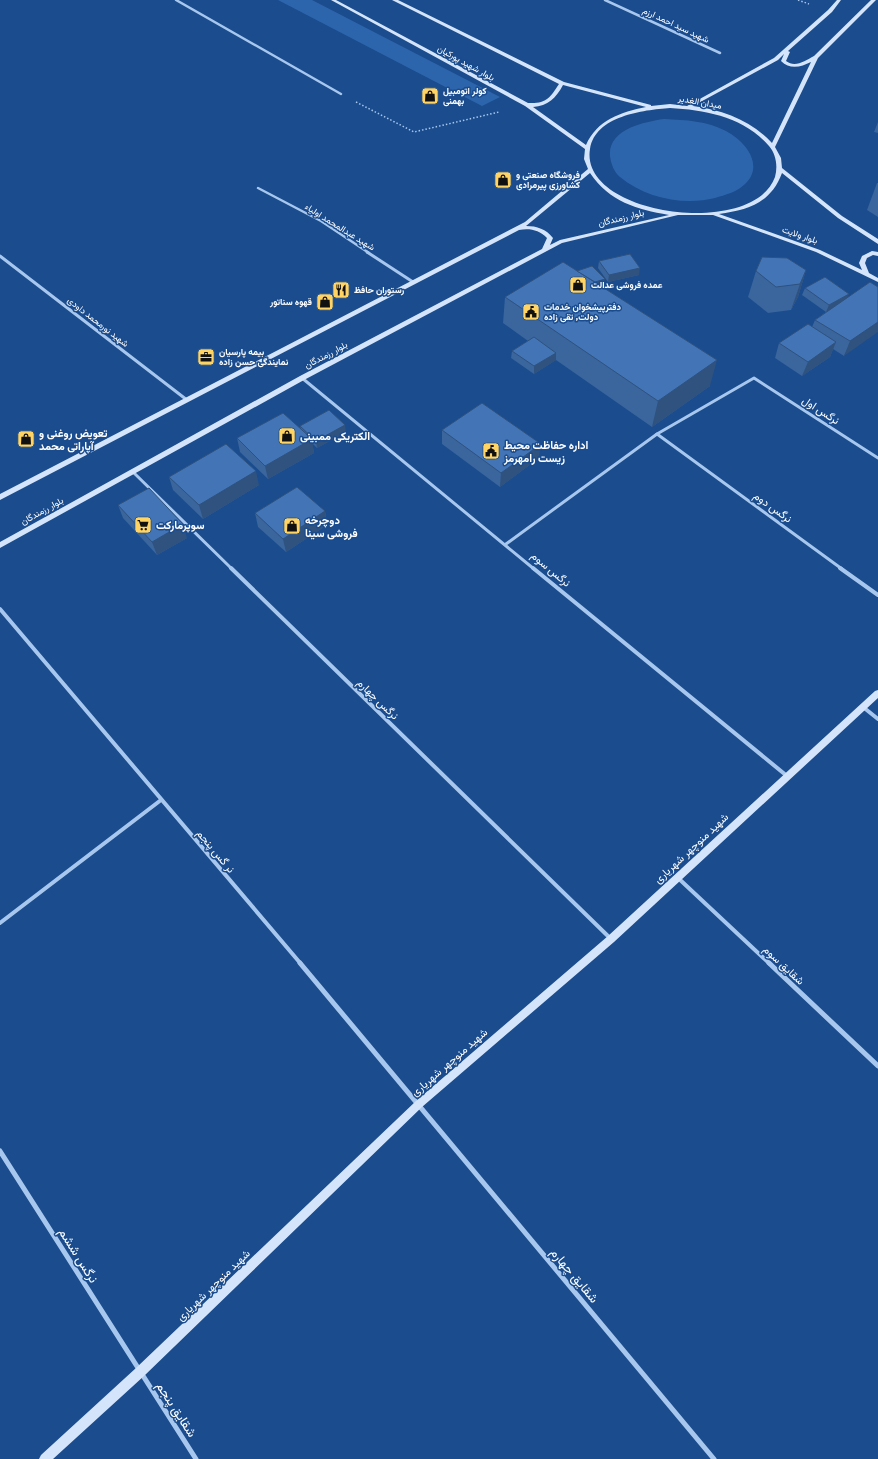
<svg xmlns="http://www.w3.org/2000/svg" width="878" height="1459" viewBox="0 0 878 1459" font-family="'IBM Plex Sans',Vazirmatn,sans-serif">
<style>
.green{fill:#2d65ac}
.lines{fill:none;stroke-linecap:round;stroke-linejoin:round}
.path{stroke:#a7c7ee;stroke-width:1.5;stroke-dasharray:1.5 2;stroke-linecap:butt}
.street-far3{stroke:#a7c7ee;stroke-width:2.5}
.street-far2{stroke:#a7c7ee;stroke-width:3}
.street-far1{stroke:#a7c7ee;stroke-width:4}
.street{stroke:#a7c7ee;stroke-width:5}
.secondary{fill:#d4e4fa;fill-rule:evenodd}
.wall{fill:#3a659d}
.shaded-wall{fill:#2f527f}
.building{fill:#4375b6;stroke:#2f527f}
.labels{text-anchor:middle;stroke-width:3;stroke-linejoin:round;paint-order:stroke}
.far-street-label{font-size:9px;fill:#fff;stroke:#1a4c8e}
.far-poi-label{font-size:9px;font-weight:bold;fill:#fff;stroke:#1a4c8e;text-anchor:start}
.street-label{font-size:11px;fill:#fff;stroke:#1a4c8e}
.poi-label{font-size:11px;font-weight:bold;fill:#fff;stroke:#1a4c8e;text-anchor:start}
.near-street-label{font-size:13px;fill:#fff;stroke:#1a4c8e}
</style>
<rect width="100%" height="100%" fill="#1a4c8e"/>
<!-- green -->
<g class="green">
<path d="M278 0H312L500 97 482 106Z"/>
<path d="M664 119C686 120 707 121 726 131 745 141 765 165 745 184 737 192 725 195 715 198 684 206 645 198 620 177 614 172 611 164 610 156 608 129 644 122 664 119Z"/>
</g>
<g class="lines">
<!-- path -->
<g class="path">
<path d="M798 0 809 4"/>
<path d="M356 102 414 132 499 112"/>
</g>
<!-- street-far3 -->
<g class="street-far3">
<path d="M176 0 341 94"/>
<path d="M605 0 720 53"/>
<path d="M258 188 321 221 369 253"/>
</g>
<!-- street-far2 -->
<g class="street-far2">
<path d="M367 252 413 282"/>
<path d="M0 256 187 400"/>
<path d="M302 378 534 569"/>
<path d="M657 434 842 569"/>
<path d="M133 472 232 569"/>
<path d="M506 544 657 434 754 378 878 458"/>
</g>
<!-- street-far1 -->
<g class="street-far1">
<path d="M231 568 611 939"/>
<path d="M533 568 787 776"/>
<path d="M840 568 878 595"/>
<path d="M0 609 301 964"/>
<path d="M863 707 878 719"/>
<path d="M677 877 770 964"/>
<path d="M0 923 161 800"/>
</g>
<!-- street -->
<g class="street">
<path d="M300 963 714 1459"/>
<path d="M769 963 878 1066"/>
<path d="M0 1151 196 1459"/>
</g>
<!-- secondary -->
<g class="secondary">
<path d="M331 0H336L528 103C546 104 550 98 559 84L392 0H398L564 82 651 105V106L670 104 687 106 774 58 828 10 837 0H841L832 12 788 51 790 52 786 61C795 68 805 61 814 56L871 0H876L818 58 775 147 781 158 782 168 842 216 878 239V244L838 218 782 173C771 203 748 210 719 214L820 250 862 270 859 263 862 256 872 251 878 252V256L873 255 867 258 865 263 869 273 878 278V282L816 252 713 215H678L562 243 304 380 0 548V542L300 376 542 249 547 238C539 230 530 228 519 230L0 500V494L525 222 588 169 584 159 585 149 525 106ZM784 54 781 61C790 70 801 67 811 62L772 143C752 121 723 110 693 106L778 60ZM563 85 646 107C621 112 597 120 586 145L533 107C548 106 556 98 563 85ZM670 108C706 110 744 117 769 146 776 154 778 166 775 177 753 239 579 215 590 149 595 116 643 110 670 108ZM590 173C610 202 636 209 669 215L560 240 550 245 553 238C546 229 537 226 526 226Z"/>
<path d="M878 690V698L614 942 422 1107 144 1376 53 1459H39L41 1455 136 1368 416 1101 608 936 875 691Z"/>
</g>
</g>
<!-- wall -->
<g class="wall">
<path d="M878 122V133L874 132Z"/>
<path d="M877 183H878V217L867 210Z"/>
<path d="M599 261 639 275 608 282 598 268Z"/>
<path d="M806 270 798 297 791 310 768 313 748 297 756 271Z"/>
<path d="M603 287 710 386 652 427 556 360 534 374 511 358 512 351 528 341 503 323 505 297 604 287Z"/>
<path d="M878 287 844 356 833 349 830 357 802 376 775 358 779 343 812 327 815 320 826 312 802 295 805 288 848 297Z"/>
<path d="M300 426 346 432 317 448 312 443 314 453 268 479 240 452 237 438 301 430Z"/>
<path d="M442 430 539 458 500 487 442 444Z"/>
<path d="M169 477 259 485 203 519 173 490Z"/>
<path d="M118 505 187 538 157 555 123 518Z"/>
<path d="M325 511 327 525 286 552 258 527 255 513Z"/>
</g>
<!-- shaded-wall -->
<g class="shaded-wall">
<path d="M640 268 639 275 608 282 609 275Z"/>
<path d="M806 270 798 297 791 310 800 284Z"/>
<path d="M605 279 604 287 577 296 578 288Z"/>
<path d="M849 294 846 301 826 312 829 305Z"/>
<path d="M878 322V332L844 356 850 341Z"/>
<path d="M836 342 830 357 802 376 808 362Z"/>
<path d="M556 353V360L534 374V366Z"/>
<path d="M717 360 710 386 652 427 658 401Z"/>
<path d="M345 425 346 432 317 448 316 441Z"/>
<path d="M312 439 314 453 268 479 265 466Z"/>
<path d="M541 444 539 458 500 487 501 473Z"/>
<path d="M256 471 259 485 203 519 199 505Z"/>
<path d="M325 511 327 525 286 552 283 539Z"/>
<path d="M183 524 187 538 157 555 152 542Z"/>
</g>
<!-- building -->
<g class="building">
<path d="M630 254 640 268 609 275 599 261Z"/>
<path d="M762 257 787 258 806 270 800 284 776 287 756 271Z"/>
<path d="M563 262 717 360 658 401 505 297Z"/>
<path d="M592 266 605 279 595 282 577 271Z"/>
<path d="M825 277 849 294 829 305 805 288Z"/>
<path d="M870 282 878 287V322L850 341 815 320Z"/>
<path d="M808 324 836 342 808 362 779 343Z"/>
<path d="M534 337 556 353 534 366 512 351Z"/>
<path d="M482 403 541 444 501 473 442 430Z"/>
<path d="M329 410 345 425 316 441 300 426Z"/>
<path d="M283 413 312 439 265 466 237 438Z"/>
<path d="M226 444 256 471 199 505 169 477Z"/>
<path d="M297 487 325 511 283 539 255 513Z"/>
<path d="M149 488 183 524 152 542 118 505Z"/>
</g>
<!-- icons -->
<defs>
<symbol id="shop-square" viewBox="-11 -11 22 22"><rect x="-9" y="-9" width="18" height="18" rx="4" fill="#ffd464" stroke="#1a4c8e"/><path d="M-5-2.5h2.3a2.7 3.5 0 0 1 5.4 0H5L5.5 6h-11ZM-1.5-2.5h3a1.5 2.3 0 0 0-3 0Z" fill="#111"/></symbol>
<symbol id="restaurant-square" viewBox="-11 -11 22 22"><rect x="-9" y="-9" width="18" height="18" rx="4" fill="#ffd464" stroke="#1a4c8e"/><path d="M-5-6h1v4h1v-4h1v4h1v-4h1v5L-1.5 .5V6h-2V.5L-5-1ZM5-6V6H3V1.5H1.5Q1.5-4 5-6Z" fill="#111"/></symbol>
<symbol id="civic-square" viewBox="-11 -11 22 22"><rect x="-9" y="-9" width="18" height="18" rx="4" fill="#ffd464" stroke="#1a4c8e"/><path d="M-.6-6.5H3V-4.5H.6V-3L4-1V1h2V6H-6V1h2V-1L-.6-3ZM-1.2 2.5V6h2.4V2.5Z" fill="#111"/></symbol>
<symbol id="office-square" viewBox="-11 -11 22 22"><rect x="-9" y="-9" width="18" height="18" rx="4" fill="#ffd464" stroke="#1a4c8e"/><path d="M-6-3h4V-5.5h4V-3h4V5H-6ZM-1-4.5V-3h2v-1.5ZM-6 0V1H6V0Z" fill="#111"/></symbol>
<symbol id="supermarket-square" viewBox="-11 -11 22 22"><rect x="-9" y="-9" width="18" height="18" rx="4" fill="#ffd464" stroke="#1a4c8e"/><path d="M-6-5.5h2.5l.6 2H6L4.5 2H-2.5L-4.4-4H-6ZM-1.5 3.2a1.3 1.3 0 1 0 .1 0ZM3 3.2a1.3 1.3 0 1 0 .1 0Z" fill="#111"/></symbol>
</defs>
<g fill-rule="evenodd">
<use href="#shop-square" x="420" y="86" width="20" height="20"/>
<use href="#shop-square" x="493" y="170" width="20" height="20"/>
<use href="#shop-square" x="568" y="275" width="20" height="20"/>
<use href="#restaurant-square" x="331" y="280" width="20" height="20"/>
<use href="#shop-square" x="315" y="292" width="20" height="20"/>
<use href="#civic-square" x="521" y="302" width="20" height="20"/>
<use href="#office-square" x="196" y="347" width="20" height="20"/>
<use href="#shop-square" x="277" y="426" width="20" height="20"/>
<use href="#shop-square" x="16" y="429" width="20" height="20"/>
<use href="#civic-square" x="481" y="441" width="20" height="20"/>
<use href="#supermarket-square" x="133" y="515" width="20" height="20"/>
<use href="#shop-square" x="282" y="516" width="20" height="20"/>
</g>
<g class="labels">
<!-- far-street labels -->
<g class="far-street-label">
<text transform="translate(676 25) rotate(25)" y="3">شهید سید احمد ارزم</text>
<text transform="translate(466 63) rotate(29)" y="3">بلوار شهید پورکیان</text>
<text transform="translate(700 102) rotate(10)" y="3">میدان الغدیر</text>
<text transform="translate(621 218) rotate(-14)" y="3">بلوار رزمندگان</text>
<text transform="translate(340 227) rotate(32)" y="3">شهید عبدالمحمد اولیاء</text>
<text transform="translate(800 235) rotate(19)" y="3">بلوار ولایت</text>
<text transform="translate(98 322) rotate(38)" y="3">شهید نورمحمد داودی</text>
<text transform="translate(326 355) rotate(-28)" y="3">بلوار رزمندگان</text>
<text transform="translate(42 511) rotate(-29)" y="3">بلوار رزمندگان</text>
</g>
<!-- far-poi labels -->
<g class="far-poi-label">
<text x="443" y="94">کولر اتومبیل<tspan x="443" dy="10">بهمنی</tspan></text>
<text x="516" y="178">فروشگاه صنعتی و<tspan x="516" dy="10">کشاورزی پیرمرادی</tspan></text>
<text x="591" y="288">عمده فروشی عدالت</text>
<text x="354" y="293">رستوران حافظ</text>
<text x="312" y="305" text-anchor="end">قهوه سناتور</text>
<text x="544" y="310">دفترپیشخوان خدمات<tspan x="544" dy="10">دولت, تقی زاده</tspan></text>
<text x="219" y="355">بیمه پارسیان<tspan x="219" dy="10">نمایندگی حسن زاده</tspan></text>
</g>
<!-- street labels -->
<g class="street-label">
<text transform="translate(821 410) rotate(33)" y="4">نرگس اول</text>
<text transform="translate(773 507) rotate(36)" y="4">نرگس دوم</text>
<text transform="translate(551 569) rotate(40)" y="4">نرگس سوم</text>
<text transform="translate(378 699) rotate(44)" y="4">نرگس چهارم</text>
<text transform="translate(691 848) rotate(-43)" y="4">شهید منوچهر شهریاری</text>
<text transform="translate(216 851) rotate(50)" y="4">نر گس پنجم</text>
<text transform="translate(784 965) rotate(43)" y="4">شقایق سوم</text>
<text transform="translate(449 1062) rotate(-41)" y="4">شهید منوچهر شهریاری</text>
<text transform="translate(213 1285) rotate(-44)" y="4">شهید منوچهر شهریاری</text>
</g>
<!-- poi labels -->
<g class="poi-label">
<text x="39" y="437">تعویض روغنی و<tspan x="39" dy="13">آپاراتی محمد</tspan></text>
<text x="300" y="440">الکتریکی ممبینی</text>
<text x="504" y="449">اداره حفاظت محیط<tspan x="504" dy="13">زیست رامهرمز</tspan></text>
<text x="305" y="524">دوچرخه<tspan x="305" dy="13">فروشی سینا</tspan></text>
<text x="156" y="529">سوپرمارکت</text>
</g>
<!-- near-street labels -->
<g class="near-street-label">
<text transform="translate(79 1255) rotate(58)" y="5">نرگس ششم</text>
<text transform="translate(575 1275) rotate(50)" y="5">شقایق چهارم</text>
<text transform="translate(177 1409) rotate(57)" y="5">شقایق پنجم</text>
</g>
</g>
</svg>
